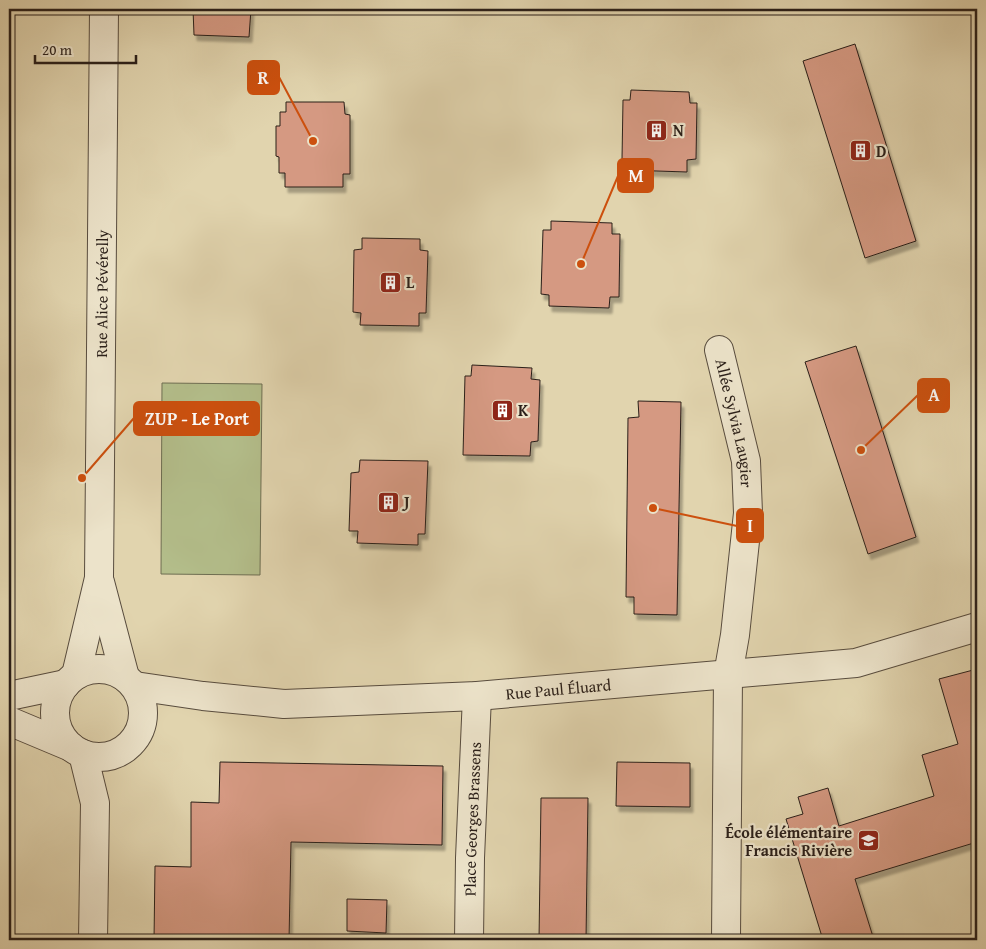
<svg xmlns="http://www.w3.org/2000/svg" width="986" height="949" viewBox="0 0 986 949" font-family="'Gentium Book Plus',serif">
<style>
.green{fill:#b3bd8a;stroke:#6e6e52}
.building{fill:#d59982;stroke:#2a1f19;filter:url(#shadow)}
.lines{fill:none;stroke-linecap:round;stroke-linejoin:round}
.minor-casing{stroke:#584c3e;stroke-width:30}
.minor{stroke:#ece3ca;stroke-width:28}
.labels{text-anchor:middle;stroke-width:4.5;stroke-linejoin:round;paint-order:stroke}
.poi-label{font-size:16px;font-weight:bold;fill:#2a1f19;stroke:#ece3ca;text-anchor:start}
.street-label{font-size:16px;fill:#2a1f19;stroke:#ece3ca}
.leader{fill:none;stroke:#cc500e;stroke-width:2}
.callout-dot{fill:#cc500e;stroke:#ece3ca;stroke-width:2}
.callout{fill:#cc500e;stroke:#cc500e;stroke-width:2}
.callout-label{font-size:18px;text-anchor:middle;font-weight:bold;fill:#fff}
</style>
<defs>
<filter id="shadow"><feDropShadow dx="3" dy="5.5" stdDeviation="1" flood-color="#0004"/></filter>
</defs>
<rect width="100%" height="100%" fill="#e1d4ae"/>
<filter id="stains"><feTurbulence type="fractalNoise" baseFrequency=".004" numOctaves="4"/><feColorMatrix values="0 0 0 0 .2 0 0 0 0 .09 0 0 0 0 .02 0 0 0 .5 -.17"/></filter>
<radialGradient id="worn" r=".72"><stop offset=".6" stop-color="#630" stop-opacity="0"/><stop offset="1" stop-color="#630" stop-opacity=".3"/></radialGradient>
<!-- green -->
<path class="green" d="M162 383 262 384 260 575 161 574Z"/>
<!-- building -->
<g class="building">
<path d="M193 9H251L249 37 194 35Z"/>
<path d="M855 44 916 241 865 258 803 61Z"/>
<path d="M631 90 689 92 690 103H697L696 159 687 160V172L627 170 628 159H622L623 100H630Z"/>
<path d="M286 102H344L345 114 350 115V174H343V187H285V173H279V157L276 156V126H280V112H286Z"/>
<path d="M551 221 612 223V234H620L619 297H610L609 308 549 306V295L541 294 543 230H551Z"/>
<path d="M362 238 420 239V250L428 251 426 313H419V326L360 325 361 313 353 312 354 250 362 249Z"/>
<path d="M856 346 916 537 868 554 805 362Z"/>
<path d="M472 365 532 368 531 379 540 380 538 441 531 442 530 456 463 455 465 376H471Z"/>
<path d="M638 401 681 402 677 615 634 614V597H626L628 418 639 417Z"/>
<path d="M360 460 428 461 425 534H418V545L357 543 358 531H349L351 473 359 472Z"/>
<path d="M977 669V842L855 879 874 940H823L786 819 803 814 798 797 828 788 839 826 934 796 922 755 958 744 939 679Z"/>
<path d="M220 762 443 766 442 845 291 842 289 940H154L155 866 191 867V802L219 803Z"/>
<path d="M617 762 690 763V807L616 806Z"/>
<path d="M541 798H588L586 940H539Z"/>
<path d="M347 899 387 900 386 933 347 931Z"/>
</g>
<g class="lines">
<defs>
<g id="minor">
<path id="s1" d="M719 350 746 461 748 513 735 635 728 675 726 940"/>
<path d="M100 582 125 677"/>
<circle cx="99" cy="713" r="44"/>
<path id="s2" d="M76 675 99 578 104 9"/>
<path id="s3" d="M135 686 203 696 284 704 477 696 856 663 977 627"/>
<path d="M9 696 66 684"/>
<path d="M9 721 71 747"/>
<path d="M83 754 95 803 93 940"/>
<path id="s4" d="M469 940 470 858 477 696"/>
</g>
</defs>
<!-- minor casing -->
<use href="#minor" class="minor-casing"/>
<!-- minor -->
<use href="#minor" class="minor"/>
</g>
<!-- icons -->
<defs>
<symbol id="building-square" viewBox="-11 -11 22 22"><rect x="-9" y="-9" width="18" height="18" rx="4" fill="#8f2418" stroke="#ece3ca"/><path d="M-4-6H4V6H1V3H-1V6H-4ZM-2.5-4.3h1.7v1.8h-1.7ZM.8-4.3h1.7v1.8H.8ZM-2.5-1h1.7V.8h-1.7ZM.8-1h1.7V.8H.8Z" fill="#fff"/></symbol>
<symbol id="school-square" viewBox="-11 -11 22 22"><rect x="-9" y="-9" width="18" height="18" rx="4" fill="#8f2418" stroke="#ece3ca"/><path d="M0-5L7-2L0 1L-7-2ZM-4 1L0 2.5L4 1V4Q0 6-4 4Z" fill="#fff"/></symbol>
</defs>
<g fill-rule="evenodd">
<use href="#building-square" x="644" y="118" width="25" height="25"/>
<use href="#building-square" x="848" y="138" width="25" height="25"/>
<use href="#building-square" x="378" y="270" width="25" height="25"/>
<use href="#building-square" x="490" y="398" width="25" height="25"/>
<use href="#building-square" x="376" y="490" width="25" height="25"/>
<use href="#school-square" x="856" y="828" width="25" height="25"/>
</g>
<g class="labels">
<!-- poi labels -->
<g class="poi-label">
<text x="673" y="136">N</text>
<text x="876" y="157">D</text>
<text x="406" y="288">L</text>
<text x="518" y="416">K</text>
<text x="404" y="508">J</text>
<text x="852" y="838" text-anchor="end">École élémentaire<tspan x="852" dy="18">Francis Rivière</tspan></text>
</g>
<!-- street labels -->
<g class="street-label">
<text dy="6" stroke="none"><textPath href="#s2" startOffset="384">Rue Alice Pévérelly</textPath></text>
<text dy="6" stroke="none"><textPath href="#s1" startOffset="75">Allée Sylvia Laugier</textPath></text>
<text dy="6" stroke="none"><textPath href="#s3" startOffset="425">Rue Paul Éluard</textPath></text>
<text dy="6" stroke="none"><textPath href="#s4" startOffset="121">Place Georges Brassens</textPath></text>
</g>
</g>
<!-- callouts -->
<path class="leader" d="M313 141L279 77M581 264L618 176M861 450L918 395M82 478L134 418M653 508L737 526"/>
<g class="callout-dot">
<circle cx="313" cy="141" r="5"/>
<circle cx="581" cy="264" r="5"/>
<circle cx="861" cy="450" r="5"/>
<circle cx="82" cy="478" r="5"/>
<circle cx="653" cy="508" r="5"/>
</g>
<g class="callout">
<rect x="248" y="61" width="31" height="33" rx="5"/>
<rect x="618" y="159" width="35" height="33" rx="5"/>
<rect x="918" y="379" width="31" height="33" rx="5"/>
<rect x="134" y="402" width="125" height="33" rx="5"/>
<rect x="737" y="509" width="26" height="33" rx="5"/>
</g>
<g class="callout-label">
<text x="263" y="84">R</text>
<text x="636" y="182">M</text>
<text x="934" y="401">A</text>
<text x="197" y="425">ZUP - Le Port</text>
<text x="750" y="532">I</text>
</g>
<!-- margin -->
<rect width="986" height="949" fill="none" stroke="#e1d4ae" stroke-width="30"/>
<rect x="10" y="10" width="966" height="929" fill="none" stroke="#2a1f19" stroke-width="2.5"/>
<rect x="15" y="15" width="956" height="919" fill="none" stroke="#2a1f19"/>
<!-- scale -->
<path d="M35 55v8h101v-8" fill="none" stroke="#2a1f19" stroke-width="2.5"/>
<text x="42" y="55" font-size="15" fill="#2a1f19" stroke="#ece3ca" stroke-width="4" paint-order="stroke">20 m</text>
<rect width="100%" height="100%" filter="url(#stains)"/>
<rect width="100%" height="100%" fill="url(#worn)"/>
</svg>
